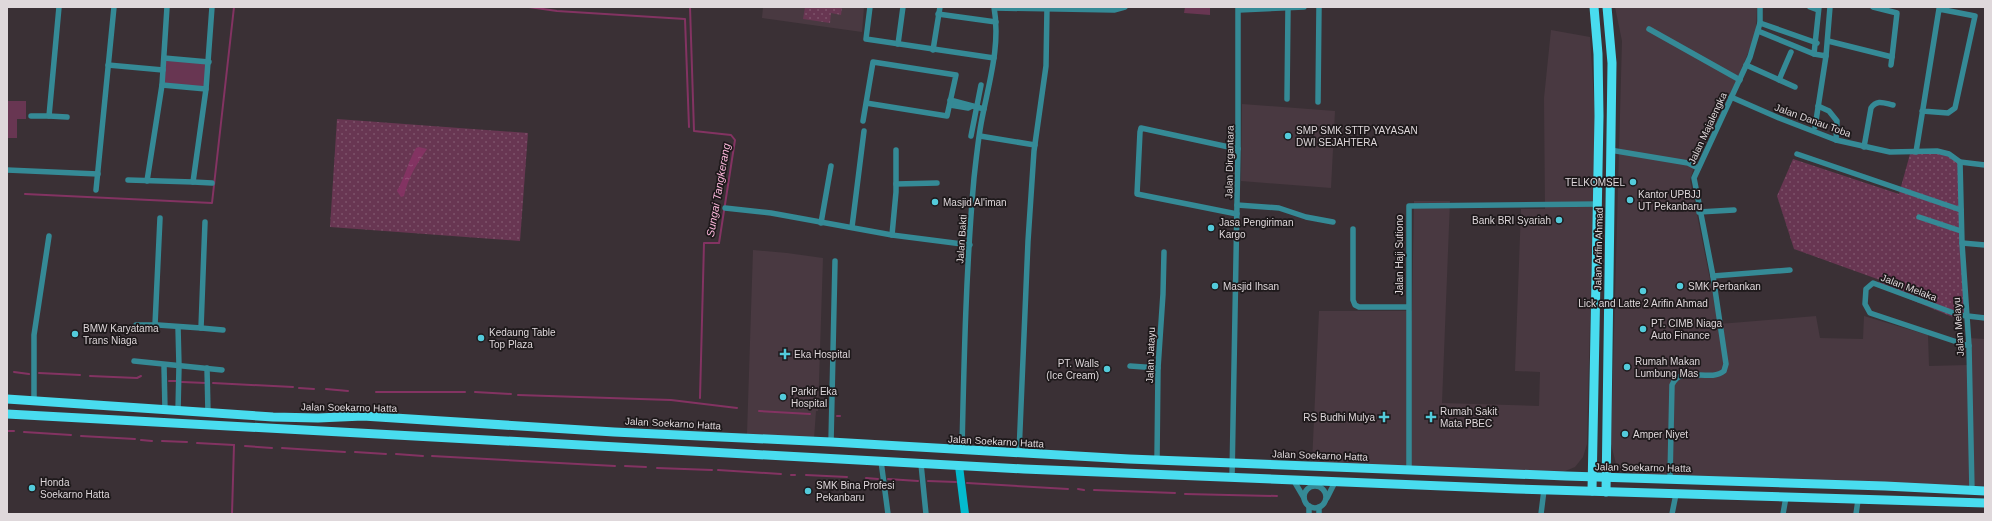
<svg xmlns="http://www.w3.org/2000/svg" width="1992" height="521" viewBox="0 0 1992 521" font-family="Arial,sans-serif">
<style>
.built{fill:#493941}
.grass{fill:url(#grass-dots)}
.park{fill:#683652}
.water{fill:url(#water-ripples)}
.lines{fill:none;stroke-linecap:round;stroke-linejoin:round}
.stream{stroke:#833362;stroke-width:2}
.street{stroke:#358a96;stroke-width:5.5}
.secondary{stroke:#04bbce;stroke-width:8}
.primary{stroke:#49dcef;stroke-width:9}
.poi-dot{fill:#53cbdb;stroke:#1e191b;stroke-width:1.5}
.labels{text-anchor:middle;stroke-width:3.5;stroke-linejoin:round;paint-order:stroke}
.street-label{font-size:10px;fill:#dfd8db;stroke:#1e191b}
.poi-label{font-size:10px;fill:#dfd8db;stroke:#1e191b;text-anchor:start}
.water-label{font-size:11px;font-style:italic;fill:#fcb7db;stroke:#1e191b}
</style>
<defs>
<pattern id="grass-dots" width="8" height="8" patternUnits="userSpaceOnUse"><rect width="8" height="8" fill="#683652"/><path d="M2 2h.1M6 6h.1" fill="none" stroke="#7d526a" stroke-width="1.8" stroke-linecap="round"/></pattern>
<pattern id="water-ripples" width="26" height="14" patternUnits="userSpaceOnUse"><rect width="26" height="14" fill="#833362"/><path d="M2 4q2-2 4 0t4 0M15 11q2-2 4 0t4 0" fill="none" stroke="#945078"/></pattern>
</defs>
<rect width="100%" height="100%" fill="#3a3035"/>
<!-- built -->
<g class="built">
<path d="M763 7H864L862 32 762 18Z"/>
<path d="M1615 7H1757L1756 30 1750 48 1736 83 1693 170 1690 180 1719 324 1816 316 1820 338 1863 339 1864 316 1928 335 1929 366 1968 365V338L1985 339V486L1642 476 1617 468 1611 444 1622 41Z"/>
<path d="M1551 30 1590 37 1595 116 1587 444 1583 457 1575 467 1563 472 1312 463 1319 311H1412L1414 201H1450L1442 403 1539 406 1540 372 1515 371 1521 209H1545L1544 98Z"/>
<path d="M1242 104 1335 111 1331 188 1241 181Z"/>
<path d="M753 250 787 253 823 258 818 411H816L814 439 747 434Z"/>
</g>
<!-- grass -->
<g class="grass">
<path d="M805 7H842L841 15 831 13 830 23 803 19Z"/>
<path d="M337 119 528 133 520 241 330 227Z"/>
<path d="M1944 153 1958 162 1966 318H1955L1878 286 1880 280 1794 249 1777 196 1793 159 1899 194 1910 154Z"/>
</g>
<!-- park -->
<g class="park">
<path d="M1185 7H1210V15L1184 13Z"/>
<path d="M166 59 207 63 205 87 163 83Z"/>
<path d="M7 101H26V119H17V138H8L7 142Z"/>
</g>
<!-- water -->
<path class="water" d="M419 147 427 149C417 164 408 177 404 196L401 197 397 191C405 177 408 162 416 148Z"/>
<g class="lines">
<!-- stream -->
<g class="stream">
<path d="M529 7 557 11 685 19 689 127"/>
<path d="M661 7H673"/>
<path d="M690 7 694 131 731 135 735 140 719 243H704L700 398"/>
<path d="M25 194 212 203 234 7"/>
<path d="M14 372 29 374"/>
<path d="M39 373 80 375"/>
<path d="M90 376 137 378 141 376"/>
<path d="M169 381H176"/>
<path d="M182 382 206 383"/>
<path d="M213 383 293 387"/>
<path d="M299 388 314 389"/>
<path d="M326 389 348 391"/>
<path d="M376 392H465"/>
<path d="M475 392 511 394"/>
<path d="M518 395 671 400 737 408"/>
<path d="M759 411 810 414"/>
<path d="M837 416H840"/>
<path d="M7 431H14"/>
<path d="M24 432 71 435"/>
<path d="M81 436 135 439"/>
<path d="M141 440 152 441"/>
<path d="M162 441 187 442"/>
<path d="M197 443 234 445"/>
<path d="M245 446 272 448"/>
<path d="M282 448 345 452"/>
<path d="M355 452 386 454"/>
<path d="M396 454 423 456"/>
<path d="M432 456 615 466"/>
<path d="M625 466 646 467"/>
<path d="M657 468 712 470"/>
<path d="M718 470 781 474"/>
<path d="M791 475H795"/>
<path d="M806 475 847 477"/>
<path d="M866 478 878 479"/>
<path d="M888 479 918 481"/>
<path d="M928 481 956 482"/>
<path d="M967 483 1068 489"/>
<path d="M1078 489 1084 490"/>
<path d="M1094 490 1175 493"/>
<path d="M1185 494 1277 496"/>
<path d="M232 514 234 445"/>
</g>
<!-- street -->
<g class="street">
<path d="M870 7 866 39 994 58"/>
<path d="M1810 7 1818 10"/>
<path d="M995 8 1114 10 1125 7"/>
<path d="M1239 10 1304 7"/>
<path d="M938 14 996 22"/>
<path d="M1760 23 1817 43"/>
<path d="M1649 29 1740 80"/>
<path d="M1758 31 1814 54 1819 7"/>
<path d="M1828 41 1892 57 1897 13 1873 7"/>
<path d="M898 44 903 7"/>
<path d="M933 50 940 7"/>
<path d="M1814 54 1826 56 1830 7"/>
<path d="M164 58 209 62"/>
<path d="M108 65 163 70"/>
<path d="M1746 65 1795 87"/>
<path d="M1891 65 1892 57"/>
<path d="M1779 80 1791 52"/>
<path d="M162 85 206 89"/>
<path d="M1731 97 1779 118 1836 140 1890 152 1937 151 1949 154 1960 162 1985 165"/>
<path d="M1287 99 1288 8"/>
<path d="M950 100 984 109"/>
<path d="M1318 102 1319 7"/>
<path d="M950 105 968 108 972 106"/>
<path d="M1818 106 1829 111 1837 121 1836 140"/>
<path d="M31 116H49L59 7"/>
<path d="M49 116 67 117"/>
<path d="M863 121 873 62 956 75 947 116 866 103"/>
<path d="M1815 127 1826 56"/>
<path d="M971 136 981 85"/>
<path d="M980 136 1035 145"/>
<path d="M1864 147 1871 108C1877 99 1884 103 1893 105"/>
<path d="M1610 150 1688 163 1698 168"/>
<path d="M1916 152 1939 9 1975 16 1955 108 1948 113 1922 111"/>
<path d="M1797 154 1961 210"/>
<path d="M1960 162 1962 243 1969 346 1972 491"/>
<path d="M7 170 98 174"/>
<path d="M128 180 193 182 206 89 212 7"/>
<path d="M147 181 162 85 167 7"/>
<path d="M193 182 212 183"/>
<path d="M896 184 937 183"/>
<path d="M96 190 114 7"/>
<path d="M1237 205 1279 208 1306 217 1333 222"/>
<path d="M725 208 771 213 892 235 970 245"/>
<path d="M1699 212 1734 210"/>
<path d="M1237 214 1137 194 1140 132 1141 128 1238 149"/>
<path d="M1919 217 1961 231"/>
<path d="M160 218 155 325H158L201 328 205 222"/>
<path d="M821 223 831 166"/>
<path d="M852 227 864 131"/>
<path d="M1353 229V300L1355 305 1359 307H1408"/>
<path d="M892 235 896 192V150"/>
<path d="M1962 243 1985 245"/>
<path d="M1713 276 1790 270"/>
<path d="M136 325H155"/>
<path d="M201 328 223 330"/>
<path d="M1969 346 1870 313 1865 304 1866 289 1873 283 1959 315 1985 318"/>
<path d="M134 361 222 370"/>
<path d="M164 365 165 410"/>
<path d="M1130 366 1158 368"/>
<path d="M207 368 208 413"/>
<path d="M34 401V335L49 236"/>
<path d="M178 411 179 366 178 327"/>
<path d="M831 442 835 261"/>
<path d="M962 449C964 359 966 268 974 178 976 160 978 141 981 124 988 85 1001 47 994 7"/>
<path d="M1019 453 1028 241 1034 151 1046 66 1047 8"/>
<path d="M1157 459 1158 368 1163 294 1164 252"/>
<path d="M881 461 888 514"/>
<path d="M921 464 926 514"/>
<path d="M1409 469V206L1598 204"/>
<path d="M1232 478 1238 149V7"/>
<path d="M1670 478 1672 385C1681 364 1710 383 1724 371L1726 364 1713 276 1694 178 1750 57 1760 23V7"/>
<path d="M1294 481 1304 498"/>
<circle cx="1315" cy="497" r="11"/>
<path d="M1327 498 1335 482"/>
<path d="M1309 514V506"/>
<path d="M1319 514V507"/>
<path d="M1541 514 1544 490"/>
<path d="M1672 514 1676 494"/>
<path d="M1783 514 1786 497"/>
<path d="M1856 514 1858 500"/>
</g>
<!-- secondary -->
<path class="secondary" d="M959 466 965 514"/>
<!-- primary -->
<g class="primary">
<path d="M7 399 273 417 318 418 363 416 614 432 831 442 1129 459 1566 476 1885 486 1985 491"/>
<path d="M7 414 1024 469 1517 489 1985 503"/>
<path d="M1592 491 1599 116 1598 54 1594 7"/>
<path d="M1606 492 1612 63 1607 7"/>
</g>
</g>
<!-- markers -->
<g class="poi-dot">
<circle cx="1288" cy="136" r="4"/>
<circle cx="1633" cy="182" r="4"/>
<circle cx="1630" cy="200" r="4"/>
<circle cx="935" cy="202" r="4"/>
<circle cx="1559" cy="220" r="4"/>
<circle cx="1211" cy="228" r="4"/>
<circle cx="1215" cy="286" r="4"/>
<circle cx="1680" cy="286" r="4"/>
<circle cx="1643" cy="291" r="4"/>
<circle cx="1643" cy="329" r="4"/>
<circle cx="75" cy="334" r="4"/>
<circle cx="481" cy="338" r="4"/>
<path d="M783 348h4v4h4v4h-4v4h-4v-4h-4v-4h4z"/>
<circle cx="1627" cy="367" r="4"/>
<circle cx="1107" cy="369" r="4"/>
<circle cx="783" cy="397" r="4"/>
<path d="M1382 411h4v4h4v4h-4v4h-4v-4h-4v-4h4z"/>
<path d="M1429 411h4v4h4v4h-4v4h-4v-4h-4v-4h4z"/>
<circle cx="1625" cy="434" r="4"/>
<circle cx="32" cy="488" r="4"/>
<circle cx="808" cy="491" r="4"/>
</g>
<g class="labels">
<!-- street labels -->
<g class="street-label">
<text transform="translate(1813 120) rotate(20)" y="4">Jalan Danau Toba</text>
<text transform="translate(1707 128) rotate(-65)" y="4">Jalan Majalengka</text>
<text transform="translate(1229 162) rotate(-89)" y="4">Jalan Dirgantara</text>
<text transform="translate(961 239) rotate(-86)" y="4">Jalan Bakti</text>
<text transform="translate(1598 249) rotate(-89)" y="4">Jalan Arifin Ahmad</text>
<text transform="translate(1399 255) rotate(-90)" y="4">Jalan Haji Sutiono</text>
<text transform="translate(1909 287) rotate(21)" y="4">Jalan Melaka</text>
<text transform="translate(1958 327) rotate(-94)" y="4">Jalan Melayu</text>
<text transform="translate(1150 355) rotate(-88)" y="4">Jalan Jatayu</text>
<text transform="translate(349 407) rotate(1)" y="4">Jalan Soekarno Hatta</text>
<text transform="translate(673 423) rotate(3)" y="4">Jalan Soekarno Hatta</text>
<text transform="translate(996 441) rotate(3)" y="4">Jalan Soekarno Hatta</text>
<text transform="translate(1320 455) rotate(2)" y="4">Jalan Soekarno Hatta</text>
<text transform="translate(1643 467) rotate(1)" y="4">Jalan Soekarno Hatta</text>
</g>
<!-- poi labels -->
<g class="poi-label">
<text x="1296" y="134">SMP SMK STTP YAYASAN<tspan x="1296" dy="12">DWI SEJAHTERA</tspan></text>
<text x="1625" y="186" text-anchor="end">TELKOMSEL</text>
<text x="1638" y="198">Kantor UPBJJ<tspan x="1638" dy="12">UT Pekanbaru</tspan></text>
<text x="943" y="206">Masjid Al'iman</text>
<text x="1551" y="224" text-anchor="end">Bank BRI Syariah</text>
<text x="1219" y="226">Jasa Pengiriman<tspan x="1219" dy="12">Kargo</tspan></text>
<text x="1223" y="290">Masjid Ihsan</text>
<text x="1688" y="290">SMK Perbankan</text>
<text x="1643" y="307" text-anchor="middle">Lick and Latte 2 Arifin Ahmad</text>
<text x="1651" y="327">PT. CIMB Niaga<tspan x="1651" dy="12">Auto Finance</tspan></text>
<text x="83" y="332">BMW Karyatama<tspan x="83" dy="12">Trans Niaga</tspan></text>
<text x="489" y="336">Kedaung Table<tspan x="489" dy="12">Top Plaza</tspan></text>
<text x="794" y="358">Eka Hospital</text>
<text x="1635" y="365">Rumah Makan<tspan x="1635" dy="12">Lumbung Mas</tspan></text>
<text x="1099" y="367" text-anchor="end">PT. Walls<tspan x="1099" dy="12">(Ice Cream)</tspan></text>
<text x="791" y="395">Parkir Eka<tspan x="791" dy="12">Hospital</tspan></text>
<text x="1440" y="415">Rumah Sakit<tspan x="1440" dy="12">Mata PBEC</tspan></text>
<text x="1375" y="421" text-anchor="end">RS Budhi Mulya</text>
<text x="1633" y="438">Amper Niyet</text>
<text x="40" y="486">Honda<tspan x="40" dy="12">Soekarno Hatta</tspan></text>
<text x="816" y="489">SMK Bina Profesi<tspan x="816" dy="12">Pekanbaru</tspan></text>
</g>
<!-- water labels -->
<g class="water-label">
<text transform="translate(718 190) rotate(-80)" y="4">Sungai Tangkerang</text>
</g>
</g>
<!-- border -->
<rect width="1992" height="521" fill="none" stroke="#dfd8db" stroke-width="16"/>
</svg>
